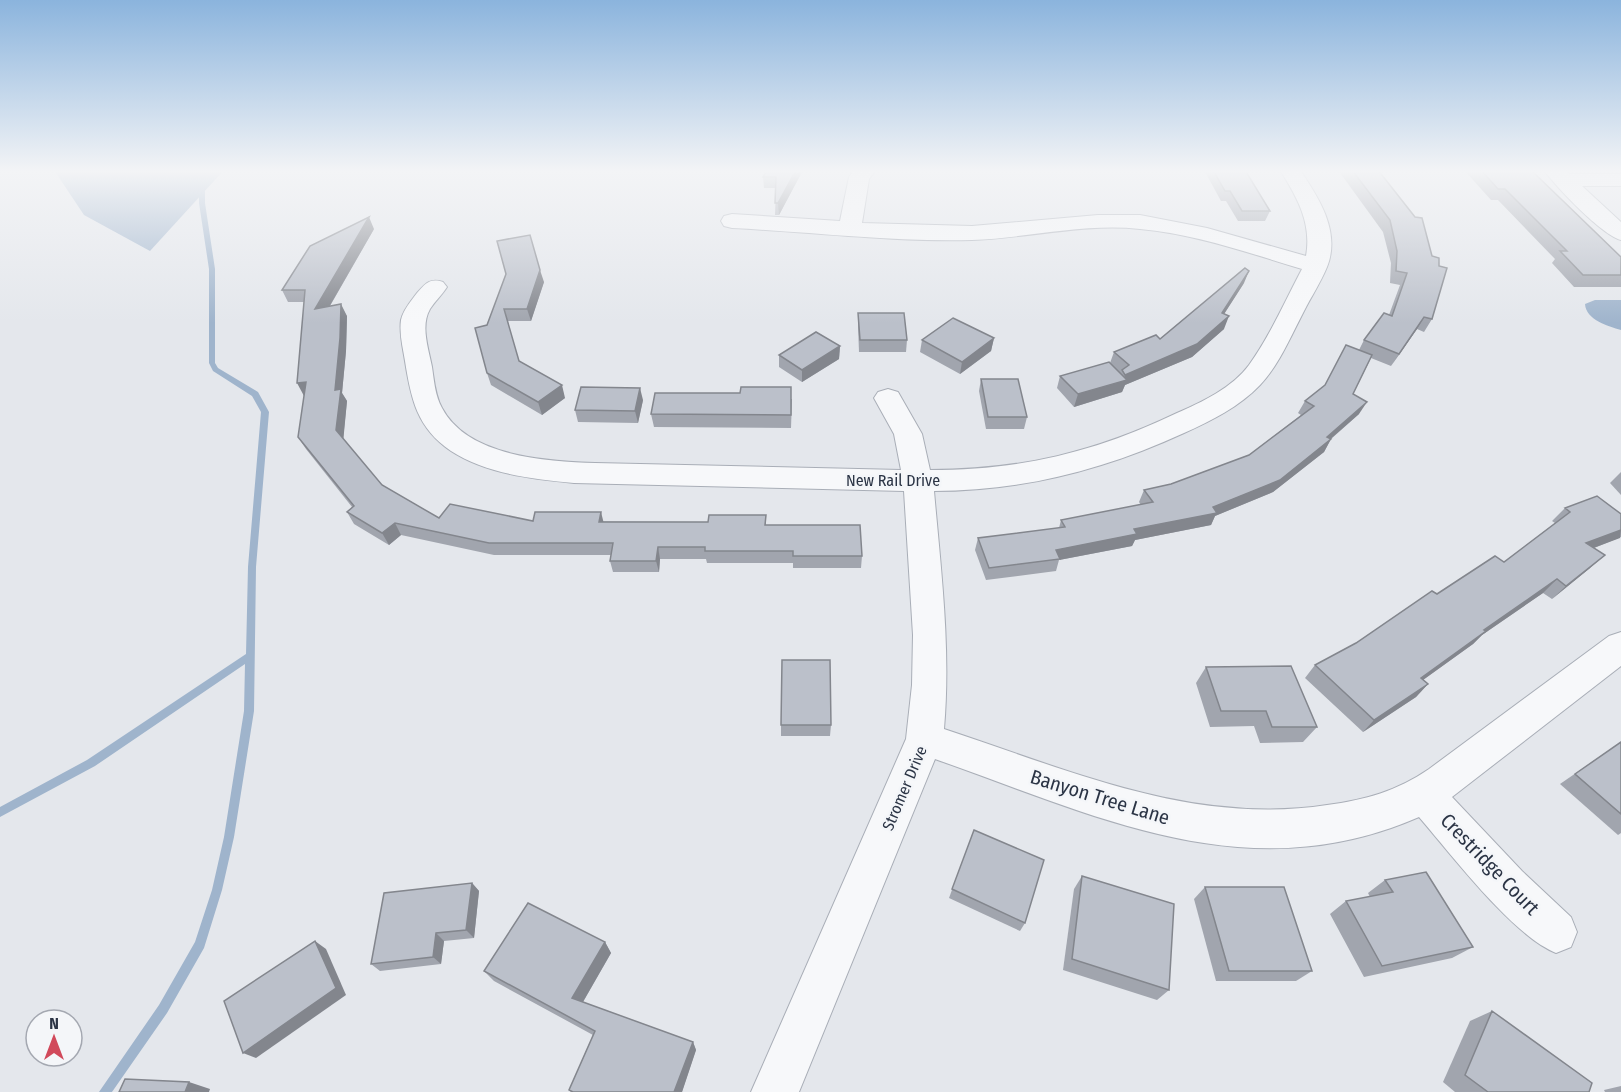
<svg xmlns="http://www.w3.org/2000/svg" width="1621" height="1092" viewBox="0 0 1621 1092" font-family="'Fira Sans Condensed',sans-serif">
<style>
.water{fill:#9fb4cc}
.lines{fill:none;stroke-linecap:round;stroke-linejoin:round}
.stream{fill:#9fb4cc;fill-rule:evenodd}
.street-casing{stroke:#a9aeb7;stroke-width:2}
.street{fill:#f7f8fa;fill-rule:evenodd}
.wall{fill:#a1a5ae}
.shaded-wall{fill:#83868d}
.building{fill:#bbc0ca;stroke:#83868d;stroke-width:1.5}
.labels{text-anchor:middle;stroke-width:5;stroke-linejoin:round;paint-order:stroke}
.street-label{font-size:16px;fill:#2b3445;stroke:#f4f6f9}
.near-street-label{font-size:20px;fill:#2b3445;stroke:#f4f6f9}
</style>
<rect width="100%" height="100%" fill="#e4e7ec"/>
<!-- water -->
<g class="water">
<path d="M54 170H224L150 251 84 215Z"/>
<path d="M1595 300H1621V330C1608 326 1586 320 1585 304Z"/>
</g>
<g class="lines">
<!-- stream -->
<path class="stream" d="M199 170H205V203L215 269V363L218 368 258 392 269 412 256 567 254 711 234 837 222 890 204 948 167 1013 112 1092H99L159 1005 195 942 212 890 224 837 244 711 245 664 95 766 0 817V807L87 760 246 654 248 567 261 412 252 396 213 371 209 363V269L199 203Z"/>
<defs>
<g id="street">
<path d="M854 170H876L869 179 862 223 972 226 1098 215H1140L1207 228 1306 256C1312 223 1297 197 1280 170H1300C1319 198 1341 232 1327 267 1321 282 1311 297 1304 311 1291 336 1279 365 1260 385 1239 407 1211 421 1184 433 1104 470 1022 491 934 491 941 571 951 649 944 729 1069 770 1193 826 1327 805 1365 800 1397 791 1429 769L1609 636 1621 632V666L1452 797 1522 871 1571 917 1577 932 1571 947 1556 953C1513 936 1451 854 1419 817 1247 892 1097 816 935 759L799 1092H751L906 739 912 685 913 635 904 491 574 483C533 479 486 474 451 451 417 428 411 399 405 361 403 348 399 334 401 320 403 310 411 301 417 293 426 283 430 278 443 282L447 287C442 295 435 301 430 309 420 326 429 350 432 367 434 380 435 396 442 408 468 457 546 461 595 463L901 470 894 434 874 398 878 392 888 389 898 392 922 434 930 470C1021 470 1096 452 1177 413 1202 402 1232 388 1249 365 1270 336 1285 301 1302 269 1249 253 1195 234 1140 229 1084 223 1028 238 972 240 892 242 812 232 732 228L724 226 721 221 724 216 732 214 840 221 849 177Z"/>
<path d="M1544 170H1566L1569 174H1621V186H1582L1621 222V240C1602 235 1556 187 1544 170Z"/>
</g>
</defs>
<!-- street casing -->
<use href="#street" class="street-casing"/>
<!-- street -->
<use href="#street" class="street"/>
</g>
<!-- wall -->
<g class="wall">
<path d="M767 170H803L779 215H775L776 188H764L763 177Z"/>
<path d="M1204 170H1245L1270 211 1265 221H1238L1226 201H1221Z"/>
<path d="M1338 170H1378L1432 319 1424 332 1417 329 1391 366 1371 358 1353 394 1359 414 1331 439 1324 452 1273 492 1215 516 1211 525 1135 540 1132 546 1059 560 1056 571 986 580 975 550 978 538 1059 528 1061 520 1141 505 1139 502 1144 490 1171 484 1249 455 1301 415 1298 413 1305 401 1324 386 1359 350 1364 340 1389 315 1400 285 1390 283 1391 263 1383 232Z"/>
<path d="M1464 170H1531L1621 257V287H1574L1552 263 1555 259 1498 200H1491Z"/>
<path d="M374 229 330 306 347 316 346 351 342 393 347 401 343 439 382 485 439 518 533 521 708 522 766 515V525L862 556 861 568H793V563H707L706 559H660L659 572H613L610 561 611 555H494L401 535 389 545 354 524 347 512 352 507 306 449 298 437 304 396V302H288L282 290Z"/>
<path d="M506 274 544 282 531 321H507L519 361 565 398 542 415 491 385 487 373Z"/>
<path d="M1244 283 1224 314V329L1192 357 1125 385 1122 392 1074 407 1057 388 1060 376 1110 363 1114 352 1160 339Z"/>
<path d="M858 313 907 340 906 352H859L858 325Z"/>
<path d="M994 338 991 351 960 374 920 352 922 340Z"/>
<path d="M840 346 839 359 802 382 779 367V355Z"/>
<path d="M981 379 1027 417 1024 429H986L979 391Z"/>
<path d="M792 399 791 428 654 427 651 414Z"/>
<path d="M643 400 638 423 578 422 575 410Z"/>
<path d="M1621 472V495L1610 483Z"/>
<path d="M1565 508 1621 514V537L1594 548 1590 568 1552 599 1543 593 1482 635 1473 644 1423 680 1428 684 1416 697 1363 732 1305 678 1315 665 1356 643 1437 594 1504 562 1555 523 1552 521Z"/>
<path d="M1206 667 1317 727 1303 742 1260 743 1254 726 1210 727 1196 683Z"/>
<path d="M781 725H831L830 736H781Z"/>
<path d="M1621 742V833L1618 835 1560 784Z"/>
<path d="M974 830 1025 923 1020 931 949 898Z"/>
<path d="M1082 876 1169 990 1157 1000 1063 970 1074 889Z"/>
<path d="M1385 880 1473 947 1452 958 1364 977 1330 914 1346 901 1370 897 1368 893Z"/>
<path d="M472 883 479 891 474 938 444 941 441 964 380 971 371 964Z"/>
<path d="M1205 887 1312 971 1296 981H1216L1194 899Z"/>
<path d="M605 942 611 953 583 1002 693 1042 696 1050 682 1092H571L569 1090 593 1035 494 981 484 971Z"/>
<path d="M1492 1011 1589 1092H1455L1443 1082 1470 1021Z"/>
<path d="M1621 1086V1092H1605L1604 1090Z"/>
</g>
<!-- shaded-wall -->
<g class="shaded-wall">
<path d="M796 170H803L779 215 778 203Z"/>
<path d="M369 217 374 229 321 321 315 309Z"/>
<path d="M540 270 544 282 531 321 527 309Z"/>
<path d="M1249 271 1244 283 1217 325 1222 313Z"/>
<path d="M341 304 347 316 346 351 342 393 347 401 343 443 336 430 335 390Z"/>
<path d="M1229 316 1224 329 1192 357 1125 385 1122 392 1074 407 1078 394 1123 381 1125 375Z"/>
<path d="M1424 317 1417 329 1391 366 1399 354Z"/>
<path d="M994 338 991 351 960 374 962 362Z"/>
<path d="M840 346 839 359 802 382V370Z"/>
<path d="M306 382 304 396 297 383Z"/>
<path d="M562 385 565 398 542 415 538 402Z"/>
<path d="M640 388 643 400 638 423 635 411Z"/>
<path d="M1367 402 1359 414 1319 449 1327 437Z"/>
<path d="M1331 439 1324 452 1273 492 1215 516 1211 525 1135 540 1132 546 1059 560 1060 559 1056 550 1213 507Z"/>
<path d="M601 512 604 524 599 522Z"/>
<path d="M395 523 401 535 389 545 382 533Z"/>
<path d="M1621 530 1620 538 1572 556 1586 543Z"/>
<path d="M658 547 660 559 659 572 656 561Z"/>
<path d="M1605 555 1590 568 1552 599 1566 586Z"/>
<path d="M1557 579 1543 593 1482 635 1473 644 1409 690 1421 678 1484 630Z"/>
<path d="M1428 684 1416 697 1363 732 1374 720Z"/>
<path d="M472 883 479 891 474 938 466 930Z"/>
<path d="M436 933 444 941 441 964 433 957Z"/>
<path d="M315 941 326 949 346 995 256 1058 243 1053Z"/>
<path d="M605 942 611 953 580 1007 572 998Z"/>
<path d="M693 1042 696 1050 682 1092H674Z"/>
<path d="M189 1082 210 1089 209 1092H185Z"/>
</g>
<!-- building -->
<g class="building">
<path d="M767 170H796L778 203H775L776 177H763Z"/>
<path d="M1213 170H1245L1270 211H1242L1230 191H1225Z"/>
<path d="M1352 170H1378L1415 217 1422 218 1432 256 1439 258V266L1447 268 1432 319 1424 317 1399 354 1364 340 1384 313 1392 316 1407 273 1396 271 1397 251 1390 220Z"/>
<path d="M1481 170H1531L1621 257V275H1583L1560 251H1567L1505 189H1498Z"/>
<path d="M369 217 315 309 341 304 340 338 335 390 341 389 336 430 382 485 439 518 450 504 533 521 535 512H601L599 522H708L709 515H766L765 525H860L862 556H793V551H705V547H658L656 561H610L613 543H489L395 523 382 533 347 512 354 506 298 437 306 382 297 383 305 290H282L310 246Z"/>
<path d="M530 235 540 270 527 309H504L519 361 562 385 538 402 487 373 475 328 487 325 506 274 497 241Z"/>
<path d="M1245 268 1249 271 1222 313 1229 316 1197 344 1125 375 1122 370 1129 365 1114 352 1156 335 1160 339Z"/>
<path d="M858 313H904L907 340H860Z"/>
<path d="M953 318 994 338 962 362 922 340Z"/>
<path d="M816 332 840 346 802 370 779 355Z"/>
<path d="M1346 345 1372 355 1353 394 1367 402 1327 437 1331 439 1280 480 1213 507 1217 513 1134 529 1137 534 1056 550 1060 559 989 568 978 538 1065 527 1061 520 1153 502 1144 490 1171 484 1249 455 1314 406 1305 401 1325 385Z"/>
<path d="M1109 362 1127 380 1078 394 1060 376Z"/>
<path d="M981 379H1018L1027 417H988Z"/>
<path d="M581 387 640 388 635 411 575 410Z"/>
<path d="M741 387H791V415L651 414 655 393H740Z"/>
<path d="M1597 496 1621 514V530L1586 543 1605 555 1566 586 1557 579 1484 630 1486 631 1421 678 1428 684 1374 720 1315 665 1356 643 1432 591 1437 594 1495 556 1504 562 1570 512 1565 508Z"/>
<path d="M782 660H830L831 725H781Z"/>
<path d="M1291 666 1317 727H1272L1266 711H1221L1206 667Z"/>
<path d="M1621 742V814L1575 774Z"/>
<path d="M974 830 1044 860 1025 923 952 889Z"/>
<path d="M1426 872 1473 947 1382 966 1346 901 1393 892 1385 880Z"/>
<path d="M1082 876 1174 904 1169 990 1072 959Z"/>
<path d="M472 883 466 930 436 933 433 957 371 964 384 893Z"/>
<path d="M1205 887H1284L1312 971H1229Z"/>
<path d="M528 903 605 942 572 998 693 1042 674 1092H573L569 1090 595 1031 484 971Z"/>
<path d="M315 941 336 988 243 1053 224 1001Z"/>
<path d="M1492 1011 1592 1083 1589 1092H1488L1465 1075Z"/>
<path d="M125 1079 189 1082 185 1092H119Z"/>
</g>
<!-- sky -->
<linearGradient id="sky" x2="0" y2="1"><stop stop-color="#8bb4dd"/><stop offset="0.53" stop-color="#f3f4f6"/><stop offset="1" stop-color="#f3f4f6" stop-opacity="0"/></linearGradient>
<rect width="1621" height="323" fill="url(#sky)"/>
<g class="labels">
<!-- street labels -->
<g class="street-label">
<text x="893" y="486">New Rail Drive</text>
<text transform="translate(904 788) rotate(-67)" y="6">Stromer Drive</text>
</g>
<!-- near-street labels -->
<g class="near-street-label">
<text transform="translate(1100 797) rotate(17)" y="7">Banyon Tree Lane</text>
<text transform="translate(1490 864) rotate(46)" y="7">Crestridge Court</text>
</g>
</g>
<!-- north arrow -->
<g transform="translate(54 1038)"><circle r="28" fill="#f4f6f9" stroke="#a4a8b1" stroke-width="1.5"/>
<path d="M0-4.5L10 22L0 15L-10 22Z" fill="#d1495b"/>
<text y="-9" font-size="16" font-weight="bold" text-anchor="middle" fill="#2b3445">N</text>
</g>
</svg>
